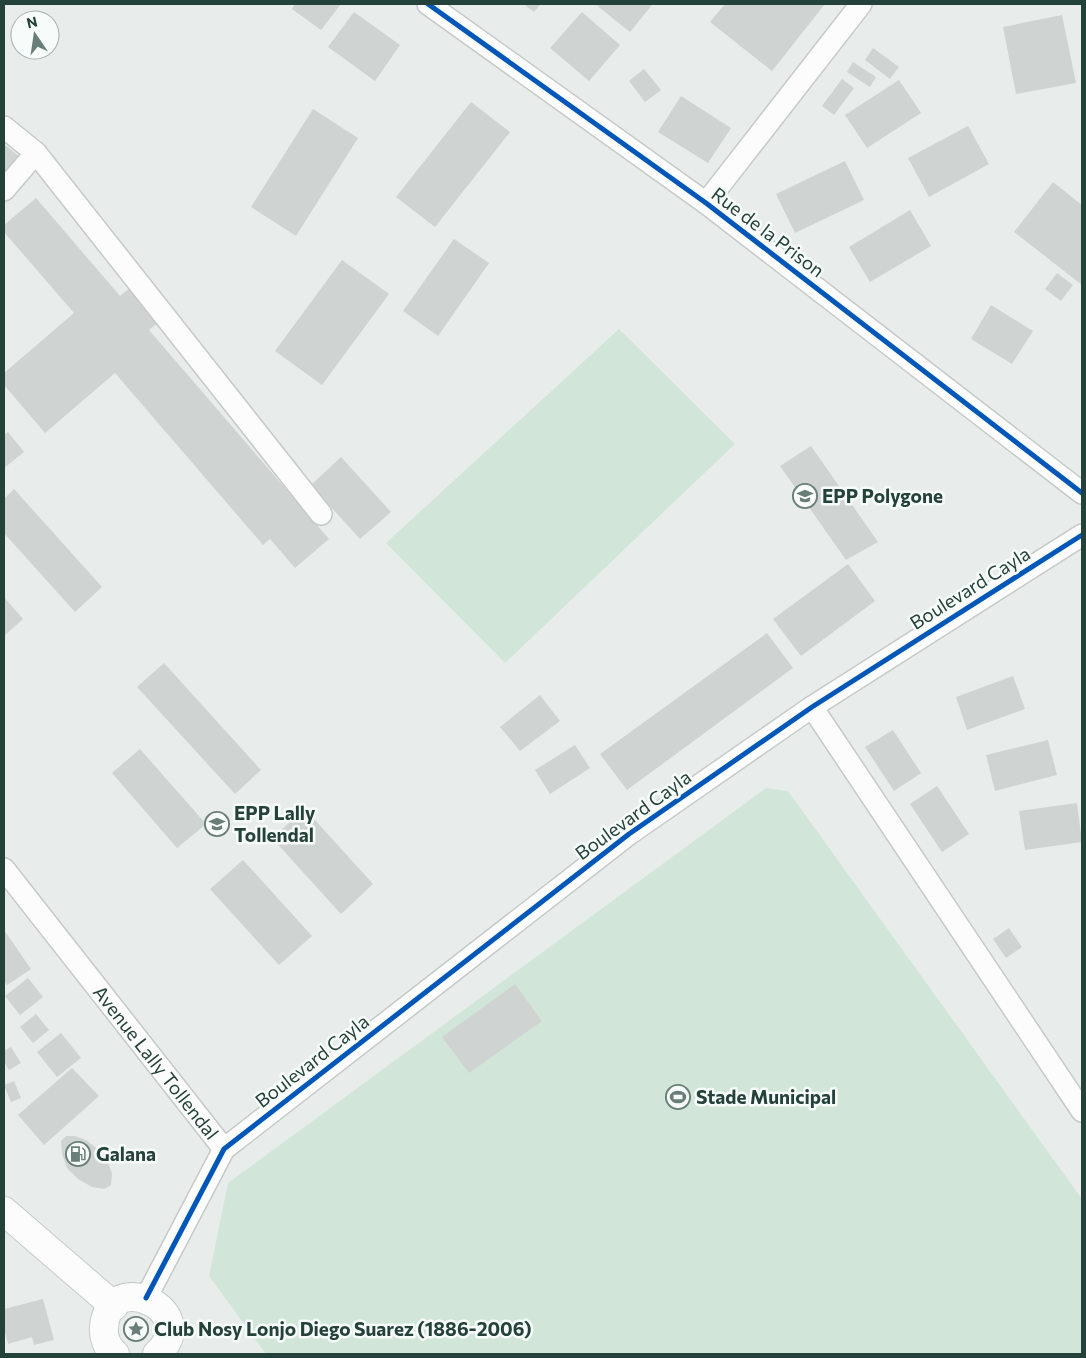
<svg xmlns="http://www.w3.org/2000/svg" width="1086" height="1358" viewBox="0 0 1086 1358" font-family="Commissioner,sans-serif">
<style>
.green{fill:#d1e6d8}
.building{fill:#cfd4d2}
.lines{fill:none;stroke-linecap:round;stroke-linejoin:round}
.minor-casing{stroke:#c5cac8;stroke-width:24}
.secondary-casing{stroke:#c3cbc8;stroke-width:30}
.minor{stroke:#fcfcfc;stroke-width:21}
.secondary{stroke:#fcfcfc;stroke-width:28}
.cycleway-casing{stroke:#f7fbf9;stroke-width:8}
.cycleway{stroke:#0057b8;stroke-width:5}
.labels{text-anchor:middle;stroke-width:5;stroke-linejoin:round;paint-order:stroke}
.street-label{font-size:19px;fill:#24423a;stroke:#f7fbf9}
.poi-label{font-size:19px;font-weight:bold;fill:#24423a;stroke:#f7fbf9;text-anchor:start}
</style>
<rect width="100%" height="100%" fill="#e8edeb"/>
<!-- green -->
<g class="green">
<path d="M619 329 735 444 505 663 386 543Z"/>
<path d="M766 788 788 791 1082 1199V1354H266L209 1276 228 1183Z"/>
</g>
<!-- building -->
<g class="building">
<path d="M295 4H341L321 30 292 9Z"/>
<path d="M523 4H541L534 12Z"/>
<path d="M595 4H650L652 5 630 32Z"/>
<path d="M725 4H825L772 71 710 22Z"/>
<path d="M354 12 400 45 375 81 328 47Z"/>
<path d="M582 12 620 45 589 81 550 48Z"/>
<path d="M1062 15 1076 83 1016 94 1003 27Z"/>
<path d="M873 48 899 67 890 79 865 60Z"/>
<path d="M853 62 876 77 870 87 847 72Z"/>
<path d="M644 69 661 90 645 102 629 81Z"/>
<path d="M842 79 854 88 834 115 822 106Z"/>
<path d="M899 80 921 113 867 148 845 115Z"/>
<path d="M681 96 731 128 708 163 658 132Z"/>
<path d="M471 102 510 132 435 227 396 197Z"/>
<path d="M313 109 358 138 296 236 251 207Z"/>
<path d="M968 126 989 164 929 197 908 158Z"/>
<path d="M4 144 20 157 4 178Z"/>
<path d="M845 161 864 200 795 233 776 194Z"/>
<path d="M1053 182 1082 205V285L1014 232Z"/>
<path d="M36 198 120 296 131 287 160 321 149 330 329 539 295 568 270 539 263 545 115 373 45 433 4 385V373L74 313 4 232V225Z"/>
<path d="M910 210 931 246 870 282 849 247Z"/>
<path d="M454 239 489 263 438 336 403 311Z"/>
<path d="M342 260 389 294 322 385 275 351Z"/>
<path d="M1057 273 1073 285 1061 301 1045 289Z"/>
<path d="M991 305 1033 331 1012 364 971 339Z"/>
<path d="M8 432 24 452 4 468V435Z"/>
<path d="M811 446 878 542 846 560 780 466Z"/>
<path d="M341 457 391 512 360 539 311 485Z"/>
<path d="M14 489 102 587 75 612 4 533V499Z"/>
<path d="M848 564 875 601 801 656 773 619Z"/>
<path d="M4 597 23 619 4 636Z"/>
<path d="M767 633 793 668 627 790 600 754Z"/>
<path d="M164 663 261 770 235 794 137 687Z"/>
<path d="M1013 676 1025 709 967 730 956 697Z"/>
<path d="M540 695 560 721 520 751 500 727Z"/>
<path d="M893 730 921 773 894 791 865 747Z"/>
<path d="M1048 740 1057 775 995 791 986 755Z"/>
<path d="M575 745 590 768 550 794 535 770Z"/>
<path d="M140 749 206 824 177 848 112 773Z"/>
<path d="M937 786 969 834 942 852 910 804Z"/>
<path d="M1077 803 1082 842 1025 850 1019 811Z"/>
<path d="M305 809 373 884 341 914 272 838Z"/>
<path d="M243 860 312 936 279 965 210 889Z"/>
<path d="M1009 928 1022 947 1006 958 993 939Z"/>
<path d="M4 930 31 969 7 985 4 981Z"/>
<path d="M28 978 43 997 20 1015 5 996Z"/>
<path d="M515 984 542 1021 469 1073 442 1037Z"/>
<path d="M36 1014 49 1030 33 1043 20 1027Z"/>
<path d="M61 1033 81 1058 57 1077 37 1052Z"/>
<path d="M11 1047 21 1063 9 1070 4 1062V1051Z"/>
<path d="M72 1068 99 1096 44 1145 18 1115Z"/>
<path d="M14 1081 21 1098 11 1102 4 1085Z"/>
<path d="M66 1136H75L86 1140 99 1150 108 1162 112 1174 111 1185 104 1189 92 1187 78 1179 67 1168 62 1154 61 1141Z"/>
<path d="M43 1299 54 1340 34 1345 32 1337 8 1344 4 1328V1309Z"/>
</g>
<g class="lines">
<defs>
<g id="minor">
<path d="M428 4 706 203 1082 493"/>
<path d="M4 127 36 153 321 514"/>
<path d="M4 190 36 153"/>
<path d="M706 203 861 4"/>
<path d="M812 707 1082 1111"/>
<path id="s1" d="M4 869 224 1149"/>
<path d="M146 1298 224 1149 629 834 812 707 1082 535"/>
</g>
<g id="secondary">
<path d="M4 1211 114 1306"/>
<path d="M115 1354C107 1348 103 1337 104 1327 109 1265 204 1312 157 1354"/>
</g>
</defs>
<!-- minor casing -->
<use href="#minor" class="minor-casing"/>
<!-- secondary casing -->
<use href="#secondary" class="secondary-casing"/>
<!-- minor -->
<use href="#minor" class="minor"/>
<!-- secondary -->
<use href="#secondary" class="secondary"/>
<defs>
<g id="cycleway">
<path d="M428 4 706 203 1082 493"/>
<path d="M146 1298 224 1149 629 834 812 707 1082 535"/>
</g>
</defs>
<!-- cycleway casing -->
<use href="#cycleway" class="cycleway-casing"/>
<!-- cycleway -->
<use href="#cycleway" class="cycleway"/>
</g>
<!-- icons -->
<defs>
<symbol id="school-ring" viewBox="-11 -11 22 22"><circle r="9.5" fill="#f7fbf9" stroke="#697e78" stroke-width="1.5"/><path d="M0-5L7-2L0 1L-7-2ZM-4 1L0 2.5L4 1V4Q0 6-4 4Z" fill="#697e78"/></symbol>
<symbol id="stadium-ring" viewBox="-11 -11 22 22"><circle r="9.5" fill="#f7fbf9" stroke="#697e78" stroke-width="1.5"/><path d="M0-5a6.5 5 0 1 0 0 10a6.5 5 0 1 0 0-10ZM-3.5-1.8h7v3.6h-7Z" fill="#697e78"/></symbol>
<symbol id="fuel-ring" viewBox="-11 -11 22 22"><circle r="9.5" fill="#f7fbf9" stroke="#697e78" stroke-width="1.5"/><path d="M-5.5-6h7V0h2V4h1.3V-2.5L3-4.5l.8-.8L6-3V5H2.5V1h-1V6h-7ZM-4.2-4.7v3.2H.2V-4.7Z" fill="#697e78"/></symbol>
<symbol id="sight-ring" viewBox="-11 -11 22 22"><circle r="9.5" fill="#f7fbf9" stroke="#697e78" stroke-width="1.5"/><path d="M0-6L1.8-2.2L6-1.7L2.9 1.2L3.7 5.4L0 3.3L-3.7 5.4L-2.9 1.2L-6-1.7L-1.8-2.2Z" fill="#697e78"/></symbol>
</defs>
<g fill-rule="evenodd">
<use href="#school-ring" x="791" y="482" width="28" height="28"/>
<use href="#school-ring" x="203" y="810" width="28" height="28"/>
<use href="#stadium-ring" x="664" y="1083" width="28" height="28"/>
<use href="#fuel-ring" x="64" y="1140" width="28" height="28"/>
<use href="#sight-ring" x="122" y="1315" width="28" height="28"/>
</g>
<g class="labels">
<!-- street labels -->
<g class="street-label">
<text transform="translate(768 232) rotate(37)" y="7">Rue de la Prison</text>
<text transform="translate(970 588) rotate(-32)" y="7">Boulevard Cayla</text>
<text transform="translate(633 815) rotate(-36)" y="7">Boulevard Cayla</text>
<text transform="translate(312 1061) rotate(-38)" y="7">Boulevard Cayla</text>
<text dy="7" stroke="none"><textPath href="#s1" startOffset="246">Avenue Lally Tollendal</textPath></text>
</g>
<!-- poi labels -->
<g class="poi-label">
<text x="822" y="503">EPP Polygone</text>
<text x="234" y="820">EPP Lally<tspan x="234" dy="22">Tollendal</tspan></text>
<text x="696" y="1104">Stade Municipal</text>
<text x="96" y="1161">Galana</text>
<text x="154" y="1336">Club Nosy Lonjo Diego Suarez (1886-2006)</text>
</g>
</g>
<!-- border -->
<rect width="1086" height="1358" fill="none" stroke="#24423a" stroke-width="10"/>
<!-- north arrow -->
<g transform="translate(35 35) rotate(347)"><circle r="24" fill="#f7fbf9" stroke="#a3b1ad"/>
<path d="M0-4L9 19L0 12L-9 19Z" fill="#697e78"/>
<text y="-8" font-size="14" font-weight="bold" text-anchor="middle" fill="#24423a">N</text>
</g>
</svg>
